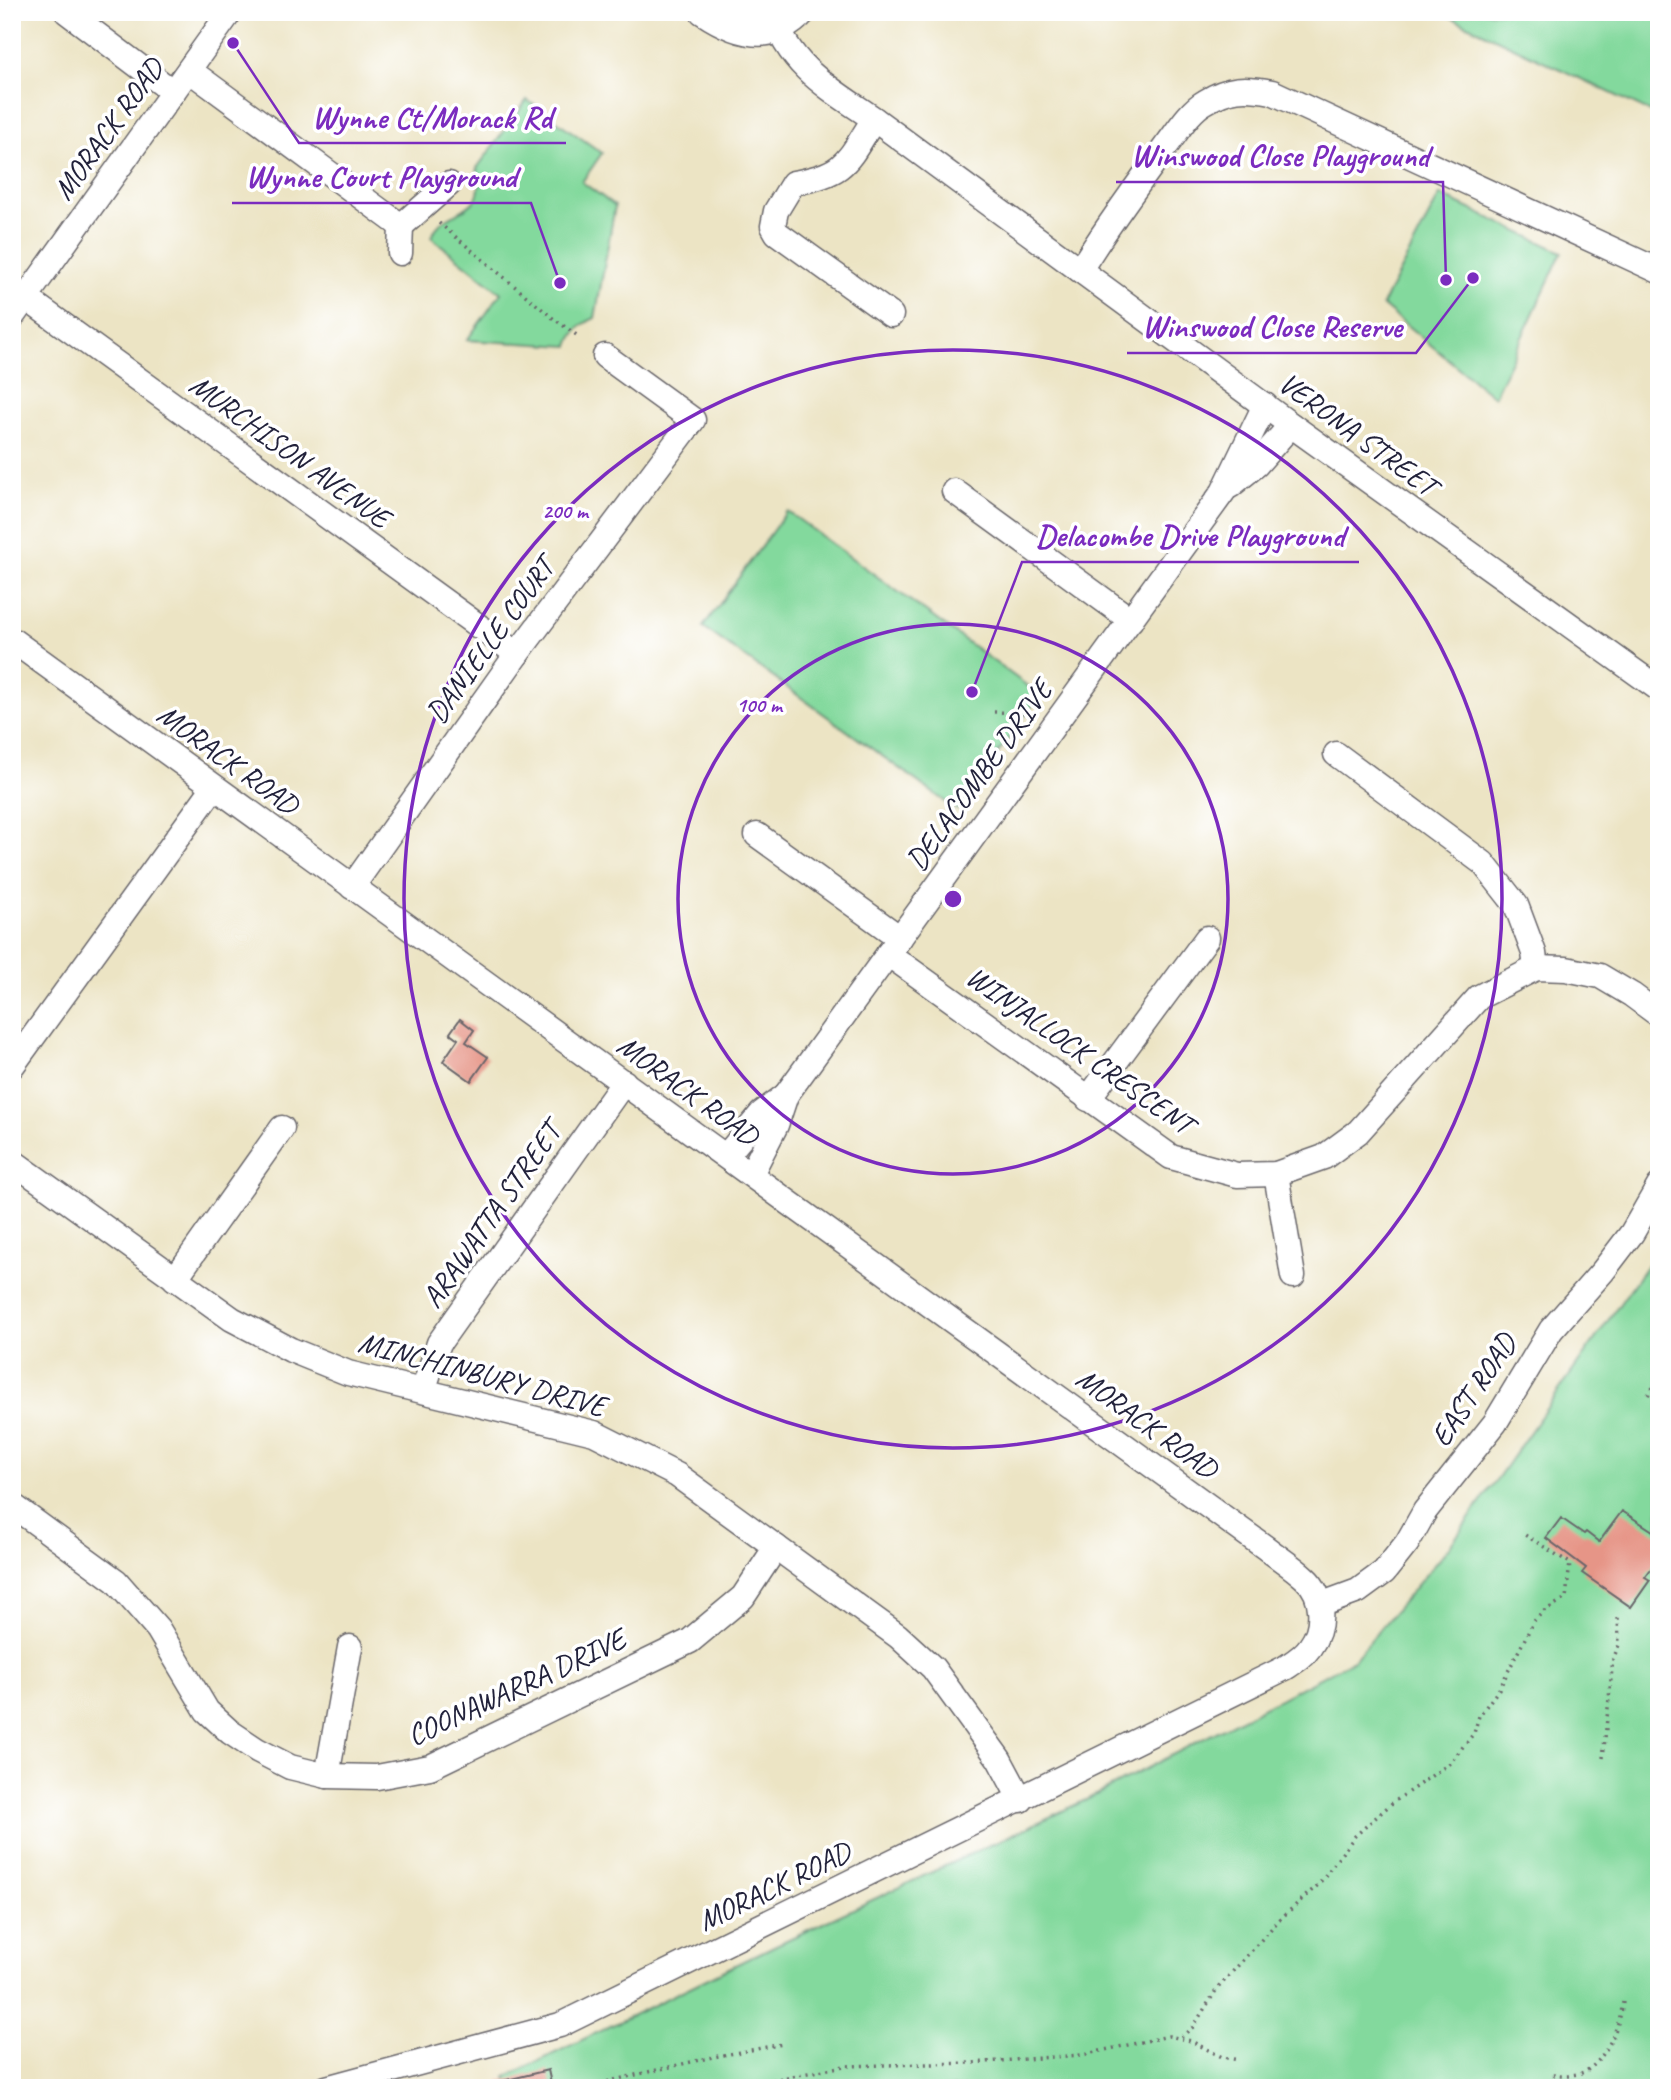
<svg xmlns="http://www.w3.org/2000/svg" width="1671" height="2100" viewBox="0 0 1671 2100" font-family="Caveat,sans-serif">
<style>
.green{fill:#83d99d;stroke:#527e6c;stroke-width:2}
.building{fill:#e69587}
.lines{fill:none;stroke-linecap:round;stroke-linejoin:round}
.minor-casing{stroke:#69666b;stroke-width:27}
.path{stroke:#69666b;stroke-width:3.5;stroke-dasharray:2 5;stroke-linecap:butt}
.minor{stroke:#fff;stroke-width:24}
.ring{fill:none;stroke:#7b2cbf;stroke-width:3.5}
.labels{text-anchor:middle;stroke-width:7;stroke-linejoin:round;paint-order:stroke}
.street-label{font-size:30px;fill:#22223b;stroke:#fff}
.centre{fill:#7b2cbf;stroke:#fff;stroke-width:3.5}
.ring-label{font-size:21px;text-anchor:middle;font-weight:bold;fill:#7b2cbf;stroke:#fff;stroke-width:7;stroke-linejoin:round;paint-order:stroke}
.leader{fill:none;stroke:#7b2cbf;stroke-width:2.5}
.callout-dot{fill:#7b2cbf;stroke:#fff;stroke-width:2.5}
.callout-label{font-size:32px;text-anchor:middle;font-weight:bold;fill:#7b2cbf;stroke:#fff;stroke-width:7;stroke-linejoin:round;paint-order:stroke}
</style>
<rect width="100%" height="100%" fill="#fff"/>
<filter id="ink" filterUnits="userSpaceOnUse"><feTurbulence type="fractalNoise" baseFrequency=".0143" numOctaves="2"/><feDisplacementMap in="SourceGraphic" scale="14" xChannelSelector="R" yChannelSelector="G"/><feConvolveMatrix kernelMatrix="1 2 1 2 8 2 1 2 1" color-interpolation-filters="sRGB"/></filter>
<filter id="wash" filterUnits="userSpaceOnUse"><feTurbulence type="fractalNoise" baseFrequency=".00686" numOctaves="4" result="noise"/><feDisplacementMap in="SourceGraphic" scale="28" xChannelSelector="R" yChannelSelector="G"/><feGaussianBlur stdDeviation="1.57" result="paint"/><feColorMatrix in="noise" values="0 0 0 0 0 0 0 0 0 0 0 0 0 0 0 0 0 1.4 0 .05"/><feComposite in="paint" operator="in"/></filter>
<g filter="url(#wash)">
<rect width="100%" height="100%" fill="#ece4c4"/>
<!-- green -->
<g class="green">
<path d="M1440 12H1659V116Z"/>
<path d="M527 100 602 153 582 182 615 206 595 318C581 324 574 331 569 346L467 340 501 293 431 237C445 204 490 219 477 168Z"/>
<path d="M1440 195 1562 252 1494 397 1382 305Z"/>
<path d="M787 511 1040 695 957 810 703 627Z"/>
<path d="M1659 1248V2088H511L506 2077 776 1945 1088 1799 1354 1660 1450 1546Z"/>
</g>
<g id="blocks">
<!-- building -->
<g class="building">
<path d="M460 1019 474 1030 466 1042 488 1057 471 1081 443 1061 458 1039 450 1033Z"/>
<path d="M1622 1511 1659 1535V1558L1645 1577 1650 1580 1631 1607 1582 1573 1586 1568 1546 1538 1561 1518 1584 1534 1586 1532 1599 1542Z"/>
<path d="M548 2070 552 2088H500L499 2082Z"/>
</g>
</g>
</g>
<g filter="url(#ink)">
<use href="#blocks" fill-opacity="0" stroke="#69666b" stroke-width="2"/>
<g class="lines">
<defs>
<g id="minor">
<path d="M67 12 173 92"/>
<path d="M702 12C736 35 773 46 804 12"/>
<path d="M743 12 762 15 773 12"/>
<path d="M772 13C790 68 829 88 874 119L1291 425 1659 689"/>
<path d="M189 70 401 226 449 184"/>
<path d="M874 119C847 161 847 174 793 183L776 211 773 226 777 233 891 315"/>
<path d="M400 253 401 226"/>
<path d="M1080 270C1106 227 1136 187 1166 146 1177 132 1189 111 1205 102 1229 87 1245 87 1272 92L1659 271"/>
<path d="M26 298 517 654"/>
<path d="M12 317 230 12"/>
<path d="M1230 486 1256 465 1291 425"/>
<path d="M954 491 1131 620"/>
<path d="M12 640 1266 1548C1279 1558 1293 1567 1305 1578 1324 1595 1325 1627 1310 1647 1304 1656 1294 1662 1285 1668L560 2025 326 2088"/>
<path d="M1336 754 1483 863 1516 905 1534 953 1536 968"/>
<path d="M757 835 900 938"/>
<path d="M352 887 517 654 693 420 605 356"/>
<path d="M888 954 1171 1157 1237 1175 1276 1174 1324 1157 1358 1132 1479 997 1536 968 1566 969 1600 976 1632 995 1659 1015"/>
<path d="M12 1066 214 787"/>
<path d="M1088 1099 1207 938"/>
<path d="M726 1156 762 1113 786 1095"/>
<path d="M12 1161 232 1319 291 1350 348 1373 594 1433 677 1475 898 1636 933 1668 999 1759 1021 1800"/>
<path d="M751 1174 776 1125 786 1095 1223 492 1265 405"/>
<path d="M1276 1174 1293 1276"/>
<path d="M175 1279 282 1128"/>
<path d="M423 1391 439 1343 624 1082"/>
<path d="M12 1505 116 1581 158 1629 207 1711 230 1732 257 1750 290 1767 327 1776 377 1777 430 1767 690 1641 743 1597 776 1547"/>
<path d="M1320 1605 1358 1591 1384 1572 1407 1543 1425 1511 1495 1423 1551 1330 1603 1271 1632 1233 1659 1186"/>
<path d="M327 1776 350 1647"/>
</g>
</defs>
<!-- minor casing -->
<use href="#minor" class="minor-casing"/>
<!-- path -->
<g class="path">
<path d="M439 223 554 319 578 336"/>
<path d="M994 712 1034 713"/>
<path d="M1648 1395 1659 1378"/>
<path d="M1603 1758 1613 1659 1619 1645 1618 1617"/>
<path d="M1623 2002C1620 2024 1606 2061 1584 2072 1574 2076 1562 2075 1552 2075V2085H1659"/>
<path d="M1181 2037 1193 2027 1217 1989 1279 1920 1318 1885 1355 1836 1391 1804 1450 1763 1474 1733 1479 1716 1499 1689 1534 1621 1544 1611 1566 1598 1570 1563 1525 1535"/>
<path d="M580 2088 708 2058 783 2044"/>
<path d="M731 2088 844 2066 971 2063 1082 2055 1169 2036 1191 2041 1222 2057 1239 2060"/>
</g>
<!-- minor -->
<use href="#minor" class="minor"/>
</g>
</g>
<!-- distance rings -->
<g class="ring">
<circle cx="953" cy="899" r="275"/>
<circle cx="953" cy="899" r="549"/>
</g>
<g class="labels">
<!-- street labels -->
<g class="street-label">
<text transform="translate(108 129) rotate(-54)" y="10">MORACK ROAD</text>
<text transform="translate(1358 434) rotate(36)" y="10">VERONA STREET</text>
<text transform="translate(290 451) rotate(36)" y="10">MURCHISON AVENUE</text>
<text transform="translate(490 640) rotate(-54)" y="10">DANIELLE COURT</text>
<text transform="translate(228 759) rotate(36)" y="10">MORACK ROAD</text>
<text transform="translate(979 775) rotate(-54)" y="10">DELACOMBE DRIVE</text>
<text transform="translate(1080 1050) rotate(35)" y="10">WINJALLOCK CRESCENT</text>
<text transform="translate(688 1090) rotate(36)" y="10">MORACK ROAD</text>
<text transform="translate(491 1215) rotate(-55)" y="10">ARAWATTA STREET</text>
<text transform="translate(482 1374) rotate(15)" y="10">MINCHINBURY DRIVE</text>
<text transform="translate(1473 1390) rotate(-56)" y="10">EAST ROAD</text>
<text transform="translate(1147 1423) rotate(36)" y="10">MORACK ROAD</text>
<text transform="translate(516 1687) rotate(-25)" y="10">COONAWARRA DRIVE</text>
<text transform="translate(774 1886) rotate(-26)" y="10">MORACK ROAD</text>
</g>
</g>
<circle cx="953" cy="899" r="10" class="centre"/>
<g class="ring-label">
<text x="565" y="518">200 m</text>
<text x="759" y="712">100 m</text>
</g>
<!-- callouts -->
<path class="leader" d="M233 43L299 143H566M1446 280L1443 182H1116M560 283L531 203H232M1473 278L1416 353H1127M972 692L1022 562H1359"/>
<g class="callout-dot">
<circle cx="233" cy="43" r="7"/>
<circle cx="1446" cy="280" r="7"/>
<circle cx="560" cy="283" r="7"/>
<circle cx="1473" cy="278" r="7"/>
<circle cx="972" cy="692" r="7"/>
</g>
<g class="callout-label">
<text x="432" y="128">Wynne Ct/Morack Rd</text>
<text x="1280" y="166">Winswood Close Playground</text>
<text x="381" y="187">Wynne Court Playground</text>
<text x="1272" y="337">Winswood Close Reserve</text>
<text x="1190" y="546">Delacombe Drive Playground</text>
</g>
<!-- margin -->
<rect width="1671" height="2100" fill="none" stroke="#fff" stroke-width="42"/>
</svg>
